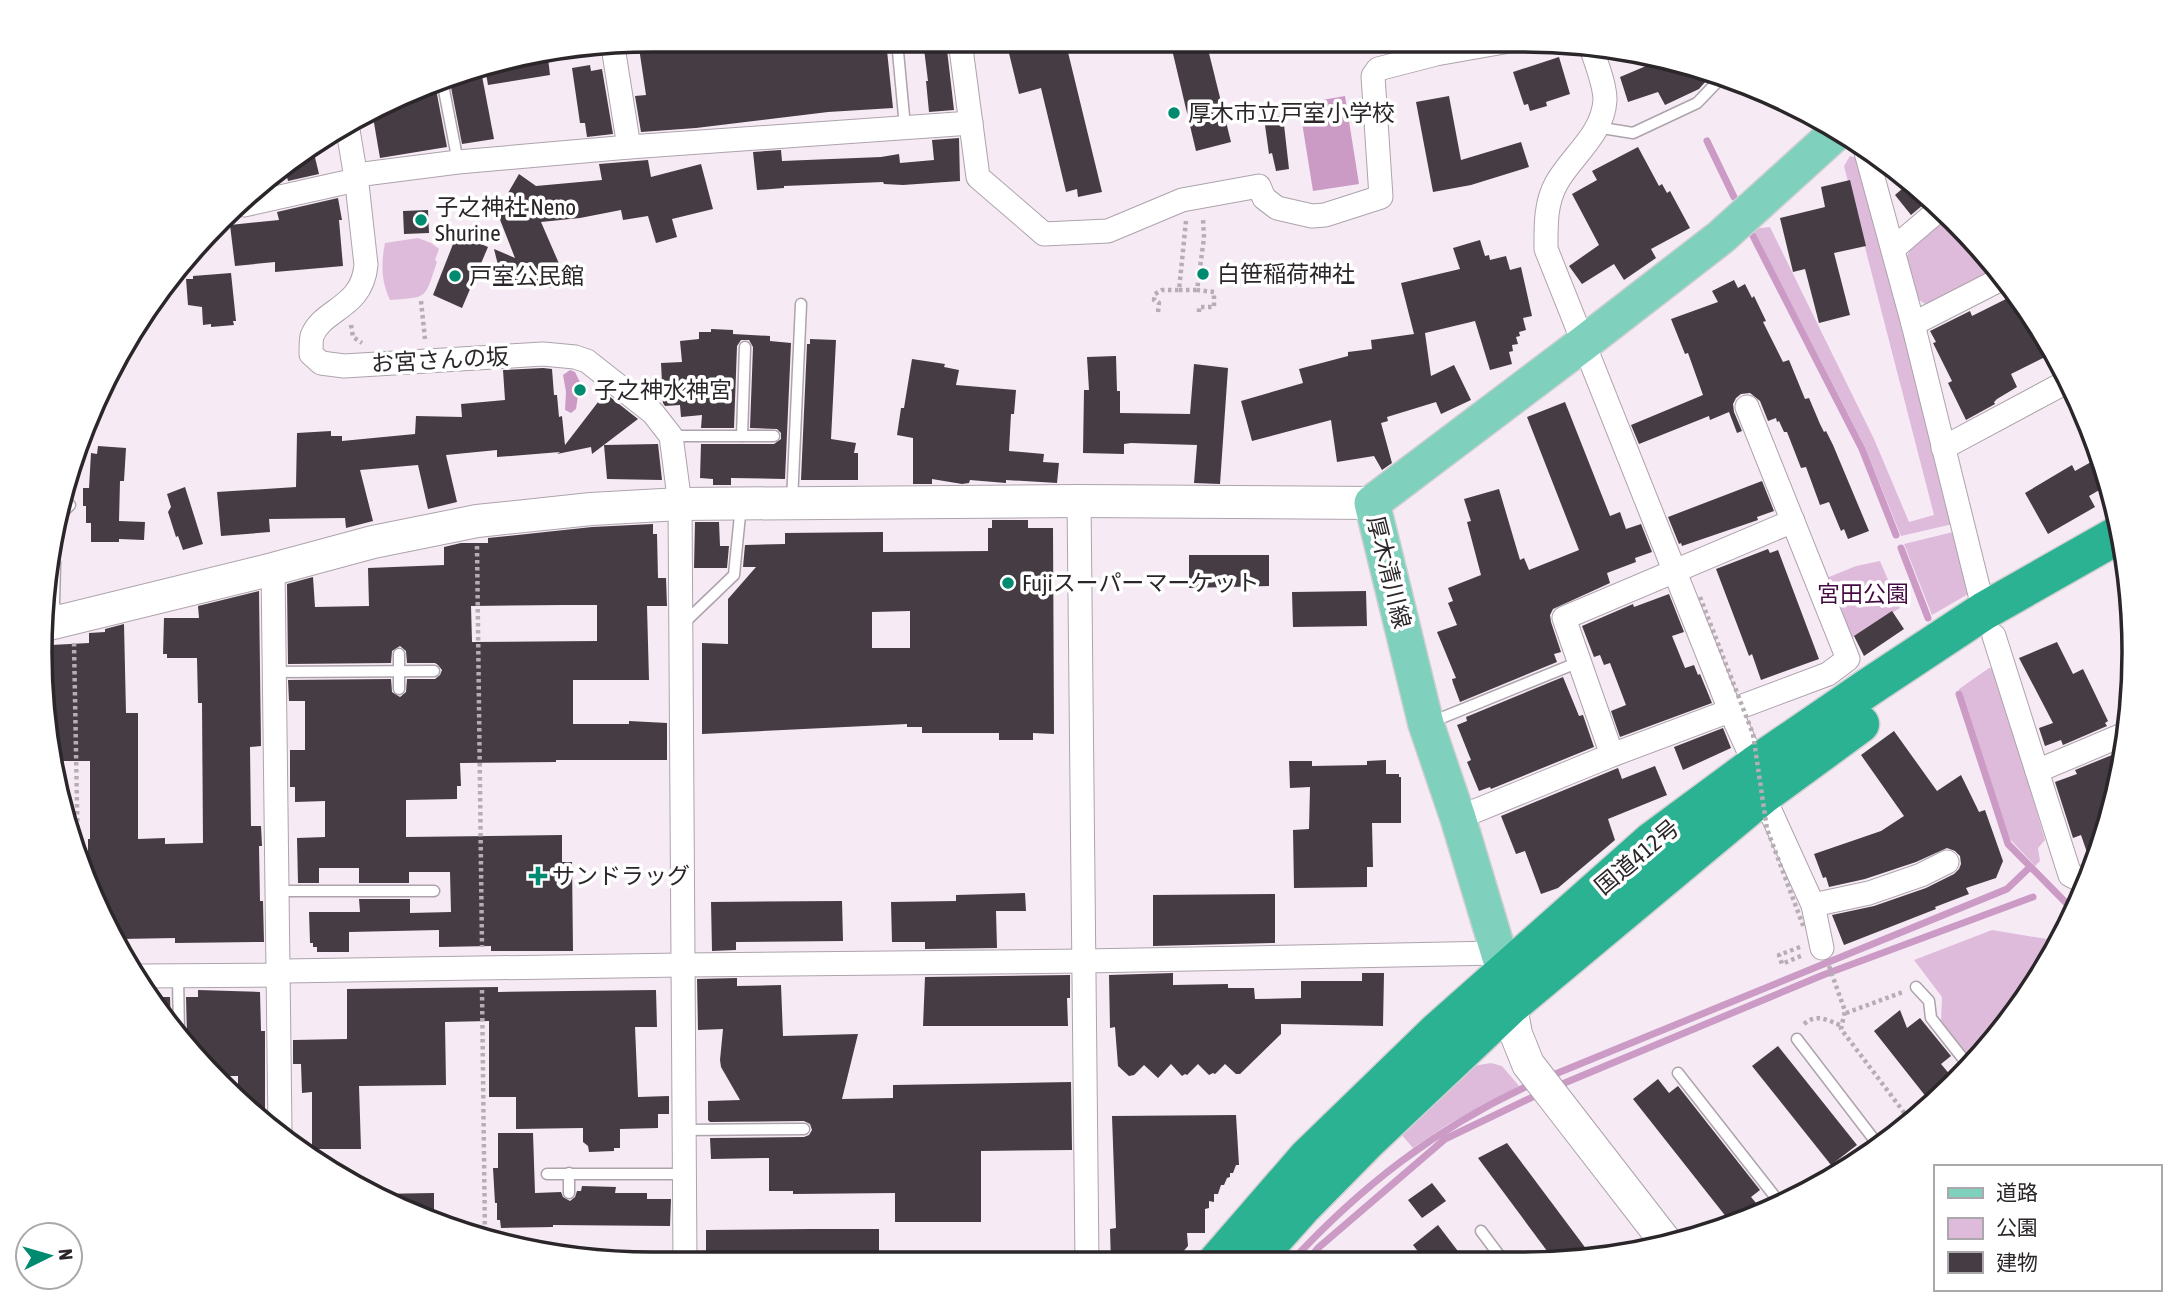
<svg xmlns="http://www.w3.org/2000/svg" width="2175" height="1305" viewBox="0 0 2175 1305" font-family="'Asap Condensed','Noto Sans JP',sans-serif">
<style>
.green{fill:#dfbbdb}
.water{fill:#cb9bc6}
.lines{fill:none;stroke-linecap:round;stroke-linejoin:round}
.stream{stroke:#cb9bc6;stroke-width:7}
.building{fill:#453c44;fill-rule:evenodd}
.lane-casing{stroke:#ada3ac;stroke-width:13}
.street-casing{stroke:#ada3ac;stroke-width:25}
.secondary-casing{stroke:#ada3ac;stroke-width:34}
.primary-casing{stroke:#d0cfd0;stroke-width:38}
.highway-casing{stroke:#d0cfd0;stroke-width:41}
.path{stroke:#b6adb5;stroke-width:4.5;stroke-dasharray:3.5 3.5;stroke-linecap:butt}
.lane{stroke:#fff;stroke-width:10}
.street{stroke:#fff;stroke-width:23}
.secondary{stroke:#fff;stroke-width:32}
.primary{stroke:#7fd1be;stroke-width:35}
.highway{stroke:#2ab293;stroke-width:38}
.path-bridge{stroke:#b6adb5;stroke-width:4.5;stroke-dasharray:3.5 3.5;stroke-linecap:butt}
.poi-dot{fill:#008a70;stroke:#fff;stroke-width:2.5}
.labels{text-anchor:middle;stroke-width:7;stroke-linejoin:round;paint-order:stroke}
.poi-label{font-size:23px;fill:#2b262a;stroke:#fff;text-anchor:start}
.street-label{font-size:23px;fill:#2b262a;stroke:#fff}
.park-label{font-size:23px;fill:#450c42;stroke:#fff}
.rim{fill:none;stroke:#2b262a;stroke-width:3.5}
</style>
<rect width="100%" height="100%" fill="#f6ebf5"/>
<!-- green -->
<g class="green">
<path d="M1850 156 1860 159 1953 524 1901 536 1864 445 1753 229 1770 227 1874 439 1909 522 1934 515 1844 166Z"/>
<path d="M1949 215 1996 269 1927 305 1917 299 1907 256 1912 246Z"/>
<path d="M418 238 431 243 439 249 435 260 437 262C424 299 430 297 390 300 381 281 381 263 385 243Z"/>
<path d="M1953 532 1970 593 1932 615 1904 544Z"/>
<path d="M1880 561 1900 608 1850 639 1829 585V577L1856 566Z"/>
<path d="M1989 668 1995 669 2045 840 2038 848 2040 861 2035 866 2010 839 1959 689Z"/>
<path d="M1992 930 2059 941 2031 993 1971 1062 1941 1022 1942 997 1914 960Z"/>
<path d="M1491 1063 1502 1066 1519 1086 1447 1125 1413 1148 1400 1133 1473 1066Z"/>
</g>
<!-- water -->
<g class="water">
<path d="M1345 96 1359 184 1313 191 1299 104Z"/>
<path d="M570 370 575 372 580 382 576 409 571 413 565 410 566 392 563 375Z"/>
</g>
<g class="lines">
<!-- stream -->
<g class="stream">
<path d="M1707 141 1734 197"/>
<path d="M1753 236 1862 449 1896 535"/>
<path d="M1901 548 1928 618"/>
<path d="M1959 694 2008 844 2075 912"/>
<path d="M1548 1077 2007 889 2030 867"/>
<path d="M1555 1087 1823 975 2033 897"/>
<path d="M1290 1263C1362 1185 1436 1128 1534 1083"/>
<path d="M1306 1263 1318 1248 1445 1139 1541 1093"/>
</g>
</g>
<!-- building -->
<g class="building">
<path d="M732 40 886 41 893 108 828 112 696 128 641 132 635 96 646 95 639 48 668 44 669 47Z"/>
<path d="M923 41H946L954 110 929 112 926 81H928Z"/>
<path d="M1006 41H1046L1047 47 1066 44 1102 192 1078 197 1077 189 1066 192 1041 88 1019 94Z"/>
<path d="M1170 41H1206L1231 142 1196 151Z"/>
<path d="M1559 57 1570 94 1546 102 1547 106 1530 111 1528 104 1524 105 1513 72Z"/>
<path d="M548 58 550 75 488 85 485 68Z"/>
<path d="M1658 61 1714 72 1699 89 1665 105 1658 92 1628 102 1620 77Z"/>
<path d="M590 65 591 71 602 69 613 134 587 137 585 123H580L572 68Z"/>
<path d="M482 76 494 139 462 144 450 82Z"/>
<path d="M435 84 447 147 380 158 373 117Z"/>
<path d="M1449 96 1461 160 1521 142 1529 167 1471 185 1433 192 1416 102Z"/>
<path d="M1283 116 1289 169 1276 171 1272 153 1269 154 1264 118Z"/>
<path d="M959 138 960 181 903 185 884 184 883 182 784 186V188L757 190 753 152 781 150 782 161 881 157 899 154 900 163 934 160 932 140Z"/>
<path d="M1638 147 1659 186 1662 184 1667 193 1670 191 1690 228 1651 249 1656 258 1624 280 1614 264 1582 284 1569 266 1599 245 1572 194 1597 180 1592 171Z"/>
<path d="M313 149 319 174 288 181 284 165Z"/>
<path d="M648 160 651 177 701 164 713 209 672 219 677 237 656 243 648 216 623 220 621 210 580 218 541 222 567 282 549 288 545 279 527 286 525 280 503 285 494 249 515 258 497 212 519 174 536 186 602 180 599 164Z"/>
<path d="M1850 180 1866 246 1834 253 1850 315 1819 323 1805 269 1793 272 1780 218 1825 207 1821 187Z"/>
<path d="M1910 182 1930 199 1911 215 1895 195Z"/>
<path d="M338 198 342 220H339L343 266 275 272V262L235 266 230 225 279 220 277 212Z"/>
<path d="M428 210 429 233 404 234 403 211Z"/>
<path d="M457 234 488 247 462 308 433 295Z"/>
<path d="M1480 240 1485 256 1489 255 1490 260 1506 256 1510 270 1521 267 1532 316 1523 318 1526 330 1519 332 1520 336 1516 337 1518 344 1512 345 1513 351 1509 352 1512 364 1490 370 1475 321 1425 333 1431 376 1454 365 1471 400 1441 414 1436 402 1387 417 1388 421 1381 423 1392 463 1382 470 1374 456 1337 462 1331 420 1252 441 1241 401 1303 383 1299 369 1348 356V352L1372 349 1371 340 1414 334 1401 283 1460 269 1453 248Z"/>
<path d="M231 273 236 321H233L234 325 211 327V324L203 325 202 307 188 305 186 279H193V276Z"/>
<path d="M1734 280 1738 288 1745 284 1752 298 1754 296 1766 321 1763 322 1783 362 1789 360 1805 399 1809 398 1820 424 1824 432 1826 431 1833 445 1869 531 1848 539 1844 529 1841 531 1829 502 1820 505 1806 467 1801 468 1787 432H1784L1779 421 1777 422 1776 418 1768 421 1760 401 1750 393 1741 394 1736 398 1733 404 1734 412 1742 431 1737 433 1729 412 1710 420 1709 416 1639 444 1631 425 1703 395 1688 353 1685 354 1671 319 1718 302 1712 291Z"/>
<path d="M2016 294 2032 313 2053 353 2011 374 2017 387 1997 399 1994 402 1995 404 1966 420 1948 383 1952 381 1933 343 1936 342 1930 331 1970 311 1972 316Z"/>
<path d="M711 329 733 330V334L770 336V341L791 343 785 479 731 478V485H713V479L700 478 701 444H774L781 439V433L777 429 750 428 753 347 749 340H741L737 346 734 428H701L702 415 681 417 680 405 665 406 663 403 661 363 682 362 680 341 699 339V332H711Z"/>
<path d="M810 339 836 340 831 439 856 443 854 453H858V480H801L807 344H810Z"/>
<path d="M1116 356 1117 391H1120V413L1190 414 1194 364 1228 368 1220 484 1194 483 1197 445 1131 443 1124 444V454L1083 453 1084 390H1089L1087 357Z"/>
<path d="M912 359 945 364 944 367 959 370 956 385 1016 390 1014 414H1011L1009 451 1044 454 1043 462 1059 463 1057 483 1006 480V483L970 480 969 483 962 484 932 479V484H913V438L897 435 901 408H904Z"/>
<path d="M543 368 552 369 554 395H557L559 417 562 416 565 445 605 393 638 419 592 454 591 447 557 454 560 452 497 457V450L446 455 457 502 428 509 418 465 360 470 373 521 346 528 345 518 269 519 270 532 221 536 217 492 296 487 297 433 331 431V436H342V441L415 434 416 416 462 417 461 404 505 400 503 370Z"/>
<path d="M1565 402 1610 516 1620 512 1626 529 1641 524 1652 552 1635 558 1636 562 1607 573 1610 583 1553 609 1550 615 1551 622 1561 652 1554 654 1557 662 1460 702 1453 683 1452 679 1456 678 1437 632 1457 625 1448 603 1453 601 1448 588 1481 575 1467 522 1471 521 1464 499 1499 489 1520 560 1524 558 1529 570 1579 550 1527 417Z"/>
<path d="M658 444 662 480 607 479 604 445Z"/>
<path d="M98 446 126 448 124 481H120L119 521 145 522 144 540 119 539V542H91V523H86V506H83V488H89L91 453 97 454Z"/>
<path d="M2100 457 2108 485 2089 496 2095 507 2048 534 2025 493 2072 465 2075 471Z"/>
<path d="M1762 481 1774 511 1757 517 1758 520 1682 546 1681 543 1679 544 1668 517Z"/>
<path d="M185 487 203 544 183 550 178 536 176 537 168 512 171 507 167 494Z"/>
<path d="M992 520H1028V528H1053L1054 734 1033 733V740H999V733H922V727H907V724L702 734V643L728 644V599L756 567H743L745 545 785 544V533L883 532V552L988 551V528H992ZM910 611V648H872V612Z"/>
<path d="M695 522H719L720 546H729L727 568H694Z"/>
<path d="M653 524V534H657L658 578H666L667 606H647L649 680H573V724H629V721L667 723V760H556V762L460 763 461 786H457V799L406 800V837L562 835V862H572L573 951H491V946L439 947V930L349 932V952H317V947H313V943H310L309 912H360L359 899H410V913L451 912 450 872H409V883H359V868H319V883H298L297 838 325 837V801L295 802V787H290V750H305V701H289L288 680 391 679 392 692 400 697 406 692 407 679H435L440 675 442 670 438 665 435 663H407L406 651 400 646 392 651 391 663 288 664 287 584 313 577 315 607 369 606 368 568 444 565V547L461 543H488V538L592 527ZM564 605H597V641L472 642 471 606Z"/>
<path d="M1768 549 1770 553 1778 550 1819 659 1761 680 1752 654 1749 656 1716 569Z"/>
<path d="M1189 555H1269V586L1189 588Z"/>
<path d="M259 591 261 746 250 747 251 826H261L262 846H259L260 901H263L264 942 175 943V938L121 939 88 878V839H90V761H58L41 655 52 654 51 645 89 643V633L105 632V629L124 624 126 713H138V839L165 838V844L203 843 202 703H198L197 658H167V654H163L164 618H199L198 606Z"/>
<path d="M1366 591 1367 626 1293 627 1292 592Z"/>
<path d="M1669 594 1684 632 1672 636 1685 668 1694 665 1698 675 1700 674 1712 703 1620 737 1611 711 1626 705 1610 663 1604 665 1600 655 1594 657 1582 626 1633 604 1634 607Z"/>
<path d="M1892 611 1904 629 1864 656 1854 636Z"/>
<path d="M2057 642 2073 674 2083 669 2108 721 2105 723 2107 726 2063 745 2061 740 2045 746 2039 728 2053 723 2019 658Z"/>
<path d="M1563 677 1579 716 1583 715 1594 747 1491 789 1490 787 1479 791 1467 762 1471 760 1457 725 1467 721 1466 717Z"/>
<path d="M1723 728 1731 748 1683 770 1674 747Z"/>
<path d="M1894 731 1937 791 1961 775 1979 812 1985 810 2003 861 1996 878 1966 888 1969 894 1935 907 1936 909 1844 945 1832 915 1874 906 1926 888 1954 874 1959 869 1961 864 1960 856 1955 851 1947 848 1916 862 1865 879 1829 887 1826 877 1823 878 1814 854 1881 831 1904 816 1861 755Z"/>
<path d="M2117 753 2123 772 2096 861H2090L2081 835 2073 838 2055 782 2077 774 2075 770Z"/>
<path d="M1386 760V774H1399V777H1401V823H1372L1373 867H1367V887L1294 888 1293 830 1309 829 1310 787 1290 788 1289 761H1312V766L1367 765V761Z"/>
<path d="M1655 766 1667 795 1608 819 1615 840 1558 888 1541 894 1525 851 1516 854 1501 816 1618 768 1622 779Z"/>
<path d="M1025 893 1026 911H996L997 948 925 949V942H892L891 902 956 901V895Z"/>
<path d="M1275 894V943L1153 946V895Z"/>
<path d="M842 901 843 941 736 942V950L712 951 711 902Z"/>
<path d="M1173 973V985L1228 984V988H1254L1255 999 1301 998V981H1362V973H1384L1383 1026 1281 1024V1034L1240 1074H1236L1225 1064 1215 1074 1213 1073 1209 1075 1198 1064 1187 1075 1185 1074 1182 1076 1171 1064 1158 1078 1144 1065 1134 1075 1129 1076 1118 1066 1115 1027 1110 1028 1109 975Z"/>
<path d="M1070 975V998H1067L1068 1026H923L925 977Z"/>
<path d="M737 978V986L781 985 783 1036 858 1034 842 1099 893 1098V1085L1071 1082 1072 1150 981 1151V1222H895V1193L793 1194V1191H769V1158L711 1159 710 1138 804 1137 809 1135 812 1130 810 1124 804 1121 710 1122 708 1120V1101L740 1100 721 1067 720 1060 723 1029 698 1030 697 979Z"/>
<path d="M498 987V992L656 990 657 1027H635L638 1097 669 1096V1114H658V1128L620 1129V1148H614V1151L589 1152 588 1146 583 1142V1128L516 1129V1097H489V1021L445 1022 446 1085 359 1086 361 1149H312V1092L302 1093 301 1064H293V1040L347 1039V989Z"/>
<path d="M198 990 260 992 261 1031H265V1117L238 1092V1076H221L184 1042 187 1036 186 997H198Z"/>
<path d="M151 997H170L171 1029 167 1025Z"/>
<path d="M1900 1010 1907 1028 1920 1018 1951 1056 1941 1064 1952 1077 1927 1098 1874 1031Z"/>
<path d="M1778 1046 1857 1145 1831 1165 1752 1066Z"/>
<path d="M1658 1079 1669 1093 1678 1086 1760 1190 1751 1197 1762 1210 1731 1223 1633 1099Z"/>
<path d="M1236 1115 1239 1165H1236L1233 1173H1230V1177L1227 1178 1224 1185H1221L1218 1194H1214V1202L1209 1201V1208L1205 1209V1233H1187L1188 1246 1173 1263H1111L1110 1229 1116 1228 1112 1116Z"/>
<path d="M498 1133H533L535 1193 561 1192 563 1197 570 1201 575 1197 577 1191H581L582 1186 616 1187 615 1193H647V1199H671L670 1226 553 1225V1227L501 1228 500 1220H497V1203H495L493 1168H498Z"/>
<path d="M1507 1143 1593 1258 1556 1263 1478 1158Z"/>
<path d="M1432 1183 1446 1201 1422 1218 1408 1200Z"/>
<path d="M434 1193V1222L377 1194Z"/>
<path d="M1438 1225 1467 1263H1427L1413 1245Z"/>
<path d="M811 1229H879V1260L706 1261V1230Z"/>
</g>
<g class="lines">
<defs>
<g id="lane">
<path d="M897 41 905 127"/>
<path d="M442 80 458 162"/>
<path d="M1596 127 1633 133 1697 103 1724 75"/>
<path d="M671 436H774"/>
<path d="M742 436 745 347"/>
<path d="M792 501 801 304"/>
<path d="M64 511 70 505"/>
<path d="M55 563 54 604 60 618"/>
<path d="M683 624 734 575 741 505"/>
<path d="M399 654V689"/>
<path d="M275 672 434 671"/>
<path d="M1429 723 1579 662"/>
<path d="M277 891H434"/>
<path d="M178 976 179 1036"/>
<path d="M1916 987 1929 1001 1931 1018 1968 1065"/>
<path d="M1797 1039 1879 1146"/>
<path d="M1678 1073 1780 1203"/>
<path d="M684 1130 804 1129"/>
<path d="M547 1174H684"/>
<path d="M569 1193V1173"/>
<path d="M1481 1231 1505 1263"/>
</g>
<g id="street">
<path d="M960 41 978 177 1044 234 1108 231 1182 200 1259 186 1264 198 1277 208 1312 216 1325 215 1381 197 1373 76 1378 69 1436 54 1504 42"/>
<path d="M613 47 629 147"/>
<path d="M1591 47C1596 63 1605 84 1605 100 1603 135 1571 156 1556 184 1545 204 1546 228 1546 249L1730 710 1755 765"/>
<path d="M348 130 357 184 366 265C362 309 323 308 312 336 311 341 311 349 311 354L321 363 344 366 543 354 575 357 587 361 653 413 671 436 680 504 685 1263"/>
<path d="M1864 145 1913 324 1984 611"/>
<path d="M244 205 347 182 364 174 458 162 629 147 971 123"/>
<path d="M1893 249 1941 208"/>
<path d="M1913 324 2003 278"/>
<path d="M1943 448 2068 381"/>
<path d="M1079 501 1087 1263"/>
<path d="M273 569 280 1131"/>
<path d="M1994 636 2070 875 2078 879 2092 874"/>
<path d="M1612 755 1564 618 1793 521"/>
<path d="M2037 771 2127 733"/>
<path d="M1763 795 1813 905 1822 948"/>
<path d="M1458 818 1612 755 1828 674 1848 659 1747 407"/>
<path d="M1813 905 1869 893 1921 875 1947 862"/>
<path d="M141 976 278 975 285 971 682 965 1085 961 1498 953"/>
</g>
<g id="secondary">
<path d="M45 625 273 569 373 542 477 521 591 509 680 504 1079 501 1372 503"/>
<path d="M1507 986 1516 1034 1528 1064 1669 1246"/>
</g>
<path id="primary" d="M1504 971 1458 818 1426 724 1372 503 1584 343 1721 237 1838 131"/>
<g id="highway">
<path d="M1216 1263 1307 1158 1438 1031 1652 841 1755 765 1869 687 1984 611 2123 532"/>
<path d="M1252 1263 1301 1208 1368 1140 1511 1005 1763 795 1860 724"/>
</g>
</defs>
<!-- lane casing -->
<use href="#lane" class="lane-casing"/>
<!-- street casing -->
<use href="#street" class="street-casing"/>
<!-- secondary casing -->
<use href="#secondary" class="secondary-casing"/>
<!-- primary casing -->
<use href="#primary" class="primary-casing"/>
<!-- highway casing -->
<use href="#highway" class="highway-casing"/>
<!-- path -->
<g class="path">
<path d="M1179 290H1197"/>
<path d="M421 301 425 339"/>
<path d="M1158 312 1159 303 1154 300 1155 294 1162 290H1179L1186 221"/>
<path d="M1199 312V307H1214V292L1197 290 1204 238 1203 218"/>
<path d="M351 325 353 337 362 343"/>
<path d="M477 546 482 947"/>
<path d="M74 643 78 859"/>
<path d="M1800 947 1779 955 1782 964 1803 955"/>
<path d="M1829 966 1845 1011 1841 1029 1912 1123"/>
<path d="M482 990 485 1238"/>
<path d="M1846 1013 1903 992"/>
<path d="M1804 1024C1817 1013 1827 1020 1842 1026"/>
</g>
<!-- lane -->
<use href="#lane" class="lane"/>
<!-- street -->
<use href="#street" class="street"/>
<!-- secondary -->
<use href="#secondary" class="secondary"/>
<!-- primary -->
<use href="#primary" class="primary"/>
<!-- highway -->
<use href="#highway" class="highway"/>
<!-- path-bridge -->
<path class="path-bridge" d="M1700 597 1753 734 1767 829 1804 928"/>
</g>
<!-- markers -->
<g class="poi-dot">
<circle cx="1174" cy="113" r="7"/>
<circle cx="421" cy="220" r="7"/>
<circle cx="1203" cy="274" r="7"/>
<circle cx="455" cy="276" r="7"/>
<circle cx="580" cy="390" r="7"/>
<circle cx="1008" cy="583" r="7"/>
<path d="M534.5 865.5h7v7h7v7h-7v7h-7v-7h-7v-7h7z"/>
</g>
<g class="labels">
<!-- poi labels -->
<g class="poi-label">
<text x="1188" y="121">厚木市立戸室小学校</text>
<text x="435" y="215">子之神社 Neno<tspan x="435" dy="26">Shurine</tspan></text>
<text x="1217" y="282">白笹稲荷神社</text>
<text x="469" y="284">戸室公民館</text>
<text x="594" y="398">子之神水神宮</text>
<text x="1022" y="591">Fujiスーパーマーケット</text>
<text x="552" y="884">サンドラッグ</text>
</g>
<!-- street labels -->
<g class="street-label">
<text transform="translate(440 360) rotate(-3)" y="8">お宮さんの坂</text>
<text transform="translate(1389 572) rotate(76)" y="8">厚木清川線</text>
<text transform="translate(1637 857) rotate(-40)" y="8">国道412号</text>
</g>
<!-- park labels -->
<g class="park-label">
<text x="1863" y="602">宮田公園</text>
</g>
</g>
<!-- crop -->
<path d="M0 0H2175V1305H0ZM652 52H1522A600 600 0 0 1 2122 652V652A600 600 0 0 1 1522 1252H652A600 600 0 0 1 52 652V652A600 600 0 0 1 652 52Z" fill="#fff" fill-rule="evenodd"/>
<path class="rim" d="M652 52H1522A600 600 0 0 1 2122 652V652A600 600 0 0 1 1522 1252H652A600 600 0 0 1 52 652V652A600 600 0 0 1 652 52Z"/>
<!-- legend -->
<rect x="1934" y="1165" width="228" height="126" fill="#ffffff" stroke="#aaa8aa" stroke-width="2"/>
<rect x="1948" y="1188" width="35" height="10" fill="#7fd1be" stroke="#aaa8aa" stroke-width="2"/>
<text x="1996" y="1200" font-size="21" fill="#2b262a">道路</text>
<rect x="1948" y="1218" width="35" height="21" fill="#dfbbdb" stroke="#aaa8aa" stroke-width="2"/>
<text x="1996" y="1235" font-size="21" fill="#2b262a">公園</text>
<rect x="1948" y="1252" width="35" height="21" fill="#453c44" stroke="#aaa8aa" stroke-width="2"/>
<text x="1996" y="1270" font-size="21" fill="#2b262a">建物</text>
<!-- north arrow -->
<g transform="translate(49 1256) rotate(85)"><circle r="33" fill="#ffffff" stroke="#aaa8aa" stroke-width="2"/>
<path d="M0-5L12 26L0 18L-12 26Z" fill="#008a70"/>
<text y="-10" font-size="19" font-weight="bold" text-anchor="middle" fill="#2b262a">N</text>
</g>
</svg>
